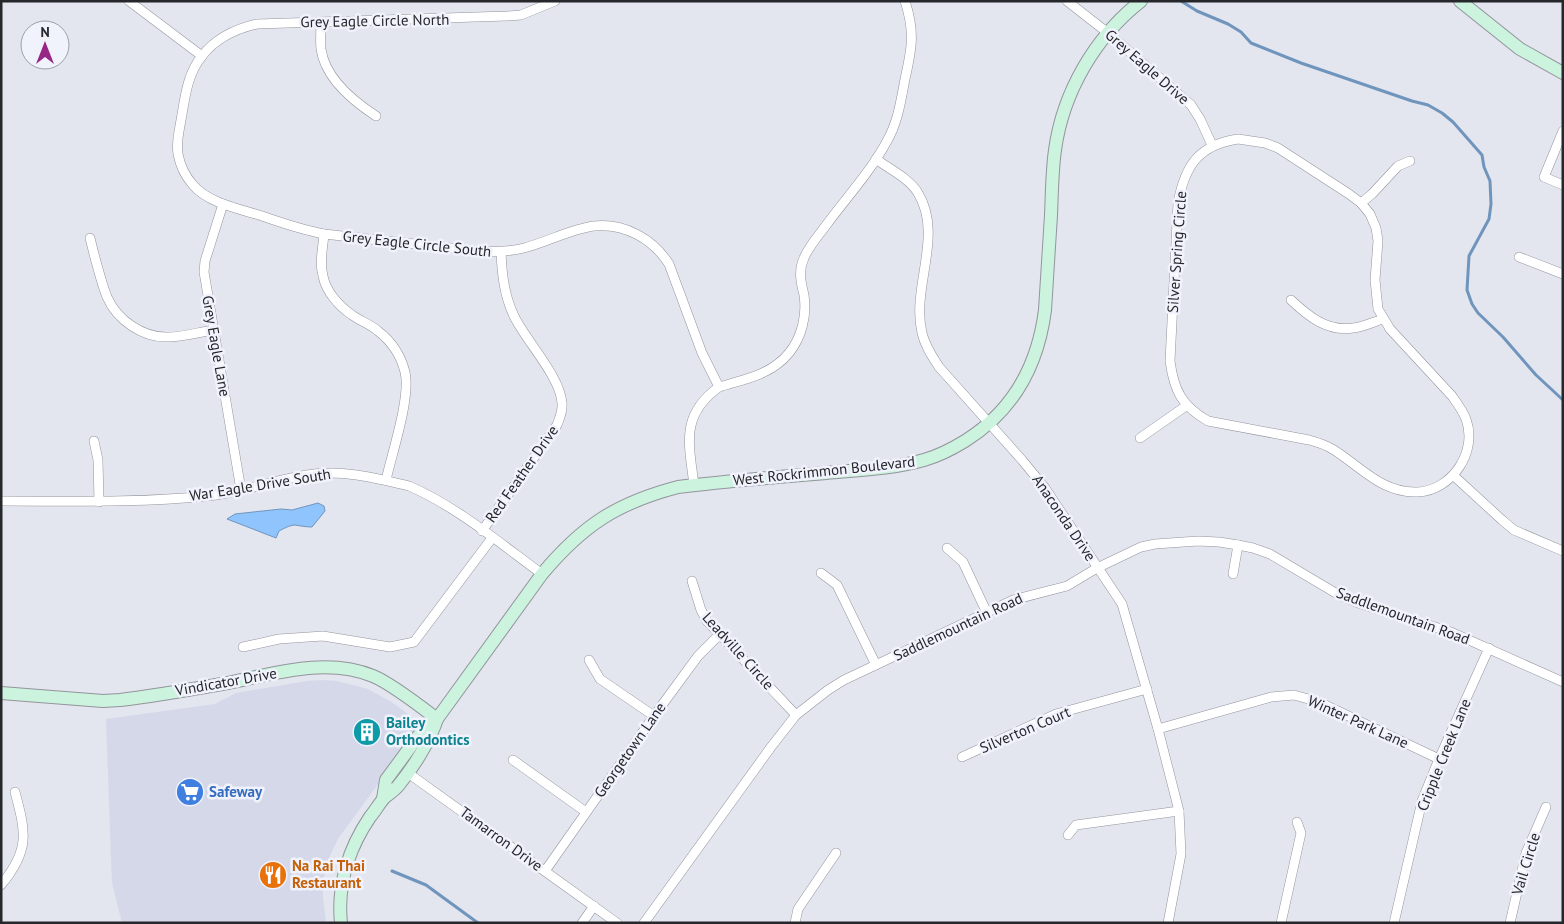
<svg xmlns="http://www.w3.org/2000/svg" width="1564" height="924" viewBox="0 0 1564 924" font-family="'PT Sans',sans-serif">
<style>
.built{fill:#d5d8e9}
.water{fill:#90c4fc;stroke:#7095bd}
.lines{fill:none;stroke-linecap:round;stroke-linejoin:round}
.stream{stroke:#7095bd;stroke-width:3}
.minor-casing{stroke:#93959d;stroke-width:10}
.secondary-casing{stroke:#93959d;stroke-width:14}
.minor{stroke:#fff;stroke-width:9}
.secondary{stroke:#ccf3dd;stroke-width:12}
.labels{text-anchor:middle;stroke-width:5;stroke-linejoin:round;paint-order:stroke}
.street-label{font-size:15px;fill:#26272a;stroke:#f0f2fc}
.culture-label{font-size:15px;font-weight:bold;fill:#0d838f;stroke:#f0f2fc;text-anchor:start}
.shop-label{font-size:15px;font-weight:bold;fill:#366cbe;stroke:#f0f2fc;text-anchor:start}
.food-label{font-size:15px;font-weight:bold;fill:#c56008;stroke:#f0f2fc;text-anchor:start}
</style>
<rect width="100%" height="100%" fill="#e3e5ef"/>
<!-- built -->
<path class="built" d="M323 680 337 681 368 689 393 703 416 720 418 726 416 732 338 839 331 853 327 865 323 881V897L326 923H122L112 883 111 858 106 719 215 704 236 693 307 681Z"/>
<!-- water -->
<path class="water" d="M318 503 324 506 325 511 312 527C306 527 301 526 295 525 290 525 283 529 279 531L276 538 227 519 235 514 281 509 292 510Z"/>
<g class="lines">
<!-- stream -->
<g class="stream">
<path d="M1181 1 1197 11 1228 24 1241 32 1251 43 1301 63 1412 101 1428 105 1442 113 1453 122 1482 155 1484 167 1490 181 1491 204 1489 219 1469 256 1467 290 1472 304 1478 313 1503 337 1536 375 1563 400"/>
<path d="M392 871 426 885 478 923"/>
</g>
<defs>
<g id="minor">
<path d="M129 1 202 56"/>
<path d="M555 1 521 15 507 16 257 24C235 29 216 38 202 56 187 74 185 98 181 120 179 132 176 143 178 154 180 165 186 177 193 185 208 203 240 209 262 216 282 223 303 230 324 234L478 251C494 252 509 252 524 248 547 242 571 229 594 226 625 223 653 239 669 264L702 353 719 387C745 379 771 375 789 353 802 337 807 315 804 295 801 283 798 271 804 258 809 246 819 235 827 224 847 197 871 171 887 141 898 122 901 100 905 79 912 48 915 32 905 1"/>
<path d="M1067 1 1108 33 1191 105 1200 119 1212 145"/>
<path d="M321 22C321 31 320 40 321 49 325 78 353 101 376 116"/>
<path d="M1563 131 1544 177 1563 185"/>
<path d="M1238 139 1265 143 1278 148 1349 194 1361 203 1370 214 1376 228 1378 241 1375 280 1378 309 1390 329 1452 396C1457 403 1463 411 1466 419 1478 452 1452 490 1418 492 1383 494 1361 467 1334 450 1326 445 1317 442 1309 440L1208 421C1182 406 1174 391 1170 361L1178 203C1185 165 1199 145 1238 139Z"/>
<path d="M876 159C889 169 909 178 918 193 944 236 911 287 922 333 925 346 932 356 939 367L1022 460 1045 488 1122 604 1158 729 1179 811 1181 854 1168 923"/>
<path d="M1361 203 1372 194 1398 166 1410 161"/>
<path d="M223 204 205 261 204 272 241 490"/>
<path d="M324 234C323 248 319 262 323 276 326 292 339 306 352 315 360 321 370 324 378 331 391 341 401 356 405 372 411 397 392 453 386 480"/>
<path d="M90 238C95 258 100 279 107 297 117 320 143 338 168 337 183 337 199 332 214 330"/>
<path d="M1519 257 1563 274"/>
<path d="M1291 300C1308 316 1327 332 1353 328 1363 327 1373 322 1383 319"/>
<path d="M1140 438 1186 406"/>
<path d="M94 441 98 460 99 502"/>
<path d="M1454 476 1502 520 1514 530 1563 551"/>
<path d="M694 485C689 444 680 415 719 387"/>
<path d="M1 501C70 501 138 503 207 496 241 493 273 480 307 475 341 469 376 478 409 486 456 506 501 544 542 574"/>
<path d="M482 531 557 425C560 417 563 411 562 403 560 376 526 341 514 316 504 295 502 274 501 252"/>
<path d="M947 548 963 562 987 613"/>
<path d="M821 573 837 585 876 665"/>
<path d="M1233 574 1238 545"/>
<path d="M692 581 701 610 707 621 796 715"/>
<path d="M243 647 279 639 323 636 390 647 414 642 492 538"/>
<path d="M589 660 600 679 654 716"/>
<path d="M1158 729 1271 697 1294 695 1319 702 1439 759"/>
<path d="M962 757 1056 714 1147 689"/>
<path d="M513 760 586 812"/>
<path d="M408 773 617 923"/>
<path d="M1068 835 1076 825 1179 811"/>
<path d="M545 871 654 716 698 656 720 634"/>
<path d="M1 885C30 850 26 833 15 792"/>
<path d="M582 923 594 906"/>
<path d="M644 923 771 747 796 715 828 690 844 680 1013 600 1067 586 1097 568 1141 547 1155 544 1198 541 1219 542 1238 545 1253 548 1270 554 1339 595 1358 603 1451 632 1563 682"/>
<path d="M795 923 798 909 836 853"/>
<path d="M1281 923 1301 833 1297 822"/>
<path d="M1394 923 1422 801 1439 759 1489 648"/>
<path d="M1510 923 1526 853 1546 807"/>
</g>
<g id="secondary">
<path d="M1460 1 1520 49 1563 73"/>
<path d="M1 693 103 701 120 700C154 696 188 690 222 684 270 675 325 656 373 676 392 684 420 706 437 719"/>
<path d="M383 799 386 780 425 727 437 719 542 574C583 525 617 503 678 487 727 481 777 477 826 473 858 470 892 469 924 460 938 456 952 449 965 441 1013 411 1038 365 1045 310 1047 278 1049 246 1051 215 1052 193 1052 171 1055 150 1063 92 1095 37 1141 1"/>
<path d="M341 923C337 885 349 848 370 817 375 811 379 804 384 798 388 794 394 791 398 786 413 768 430 741 437 719"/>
</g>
</defs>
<!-- minor casing -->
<use href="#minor" class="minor-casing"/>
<!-- secondary casing -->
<use href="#secondary" class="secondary-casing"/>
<!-- minor -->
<use href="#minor" class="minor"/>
<!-- secondary -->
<use href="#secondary" class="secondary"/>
</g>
<!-- icons -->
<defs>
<symbol id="building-disc" viewBox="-11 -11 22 22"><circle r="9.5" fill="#0f9aa8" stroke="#f0f2fc"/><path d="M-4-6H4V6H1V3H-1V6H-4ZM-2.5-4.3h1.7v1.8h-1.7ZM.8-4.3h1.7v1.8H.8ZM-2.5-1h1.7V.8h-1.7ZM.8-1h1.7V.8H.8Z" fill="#fff"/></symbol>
<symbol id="supermarket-disc" viewBox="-11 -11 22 22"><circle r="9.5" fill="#3f7fe0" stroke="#f0f2fc"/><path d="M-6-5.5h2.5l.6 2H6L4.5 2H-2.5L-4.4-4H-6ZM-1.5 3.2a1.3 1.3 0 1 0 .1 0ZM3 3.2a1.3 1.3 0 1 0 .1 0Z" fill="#fff"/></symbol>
<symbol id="restaurant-disc" viewBox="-11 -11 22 22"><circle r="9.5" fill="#e8710a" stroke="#f0f2fc"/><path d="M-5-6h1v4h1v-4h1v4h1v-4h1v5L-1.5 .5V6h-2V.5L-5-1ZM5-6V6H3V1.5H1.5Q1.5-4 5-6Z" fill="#fff"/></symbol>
</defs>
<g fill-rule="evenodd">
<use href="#building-disc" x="351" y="716" width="32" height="32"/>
<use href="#supermarket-disc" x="174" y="776" width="32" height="32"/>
<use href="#restaurant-disc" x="257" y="859" width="32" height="32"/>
</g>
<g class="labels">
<!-- street labels -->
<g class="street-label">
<text transform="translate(375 21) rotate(-1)" y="5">Grey Eagle Circle North</text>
<text transform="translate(1147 67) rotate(41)" y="5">Grey Eagle Drive</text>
<text transform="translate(417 244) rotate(6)" y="5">Grey Eagle Circle South</text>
<text transform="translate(1177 252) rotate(-86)" y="5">Silver Spring Circle</text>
<text transform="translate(216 346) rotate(80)" y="5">Grey Eagle Lane</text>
<text transform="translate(824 471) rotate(-6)" y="5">West Rockrimmon Boulevard</text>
<text transform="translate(522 474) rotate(-55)" y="5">Red Feather Drive</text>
<text transform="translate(260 485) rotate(-9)" y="5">War Eagle Drive South</text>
<text transform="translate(1064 518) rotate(56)" y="5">Anaconda Drive</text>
<text transform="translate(1403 616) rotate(20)" y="5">Saddlemountain Road</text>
<text transform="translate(958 627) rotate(-25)" y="5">Saddlemountain Road</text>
<text transform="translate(738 651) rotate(48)" y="5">Leadville Circle</text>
<text transform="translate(226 682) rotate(-10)" y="5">Vindicator Drive</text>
<text transform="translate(1358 722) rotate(24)" y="5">Winter Park Lane</text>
<text transform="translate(1025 730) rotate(-23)" y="5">Silverton Court</text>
<text transform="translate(630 750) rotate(-55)" y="5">Georgetown Lane</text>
<text transform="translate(1444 755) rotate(-68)" y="5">Cripple Creek Lane</text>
<text transform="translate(501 839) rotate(36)" y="5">Tamarron Drive</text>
<text transform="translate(1526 864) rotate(-73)" y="5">Vail Circle</text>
</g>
<!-- culture labels -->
<g class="culture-label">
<text x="386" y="728">Bailey<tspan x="386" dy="17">Orthodontics</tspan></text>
</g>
<!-- shop labels -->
<g class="shop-label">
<text x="209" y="797">Safeway</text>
</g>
<!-- food labels -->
<g class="food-label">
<text x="292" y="871">Na Rai Thai<tspan x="292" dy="17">Restaurant</tspan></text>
</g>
</g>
<!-- border -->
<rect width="1564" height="924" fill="none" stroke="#26272a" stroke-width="5"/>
<!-- north arrow -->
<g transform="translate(45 45)"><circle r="24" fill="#f0f2fc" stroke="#9fa1a8"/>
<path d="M0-4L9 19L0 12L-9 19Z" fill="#962786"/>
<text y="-8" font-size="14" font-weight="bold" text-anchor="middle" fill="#26272a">N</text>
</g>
</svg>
